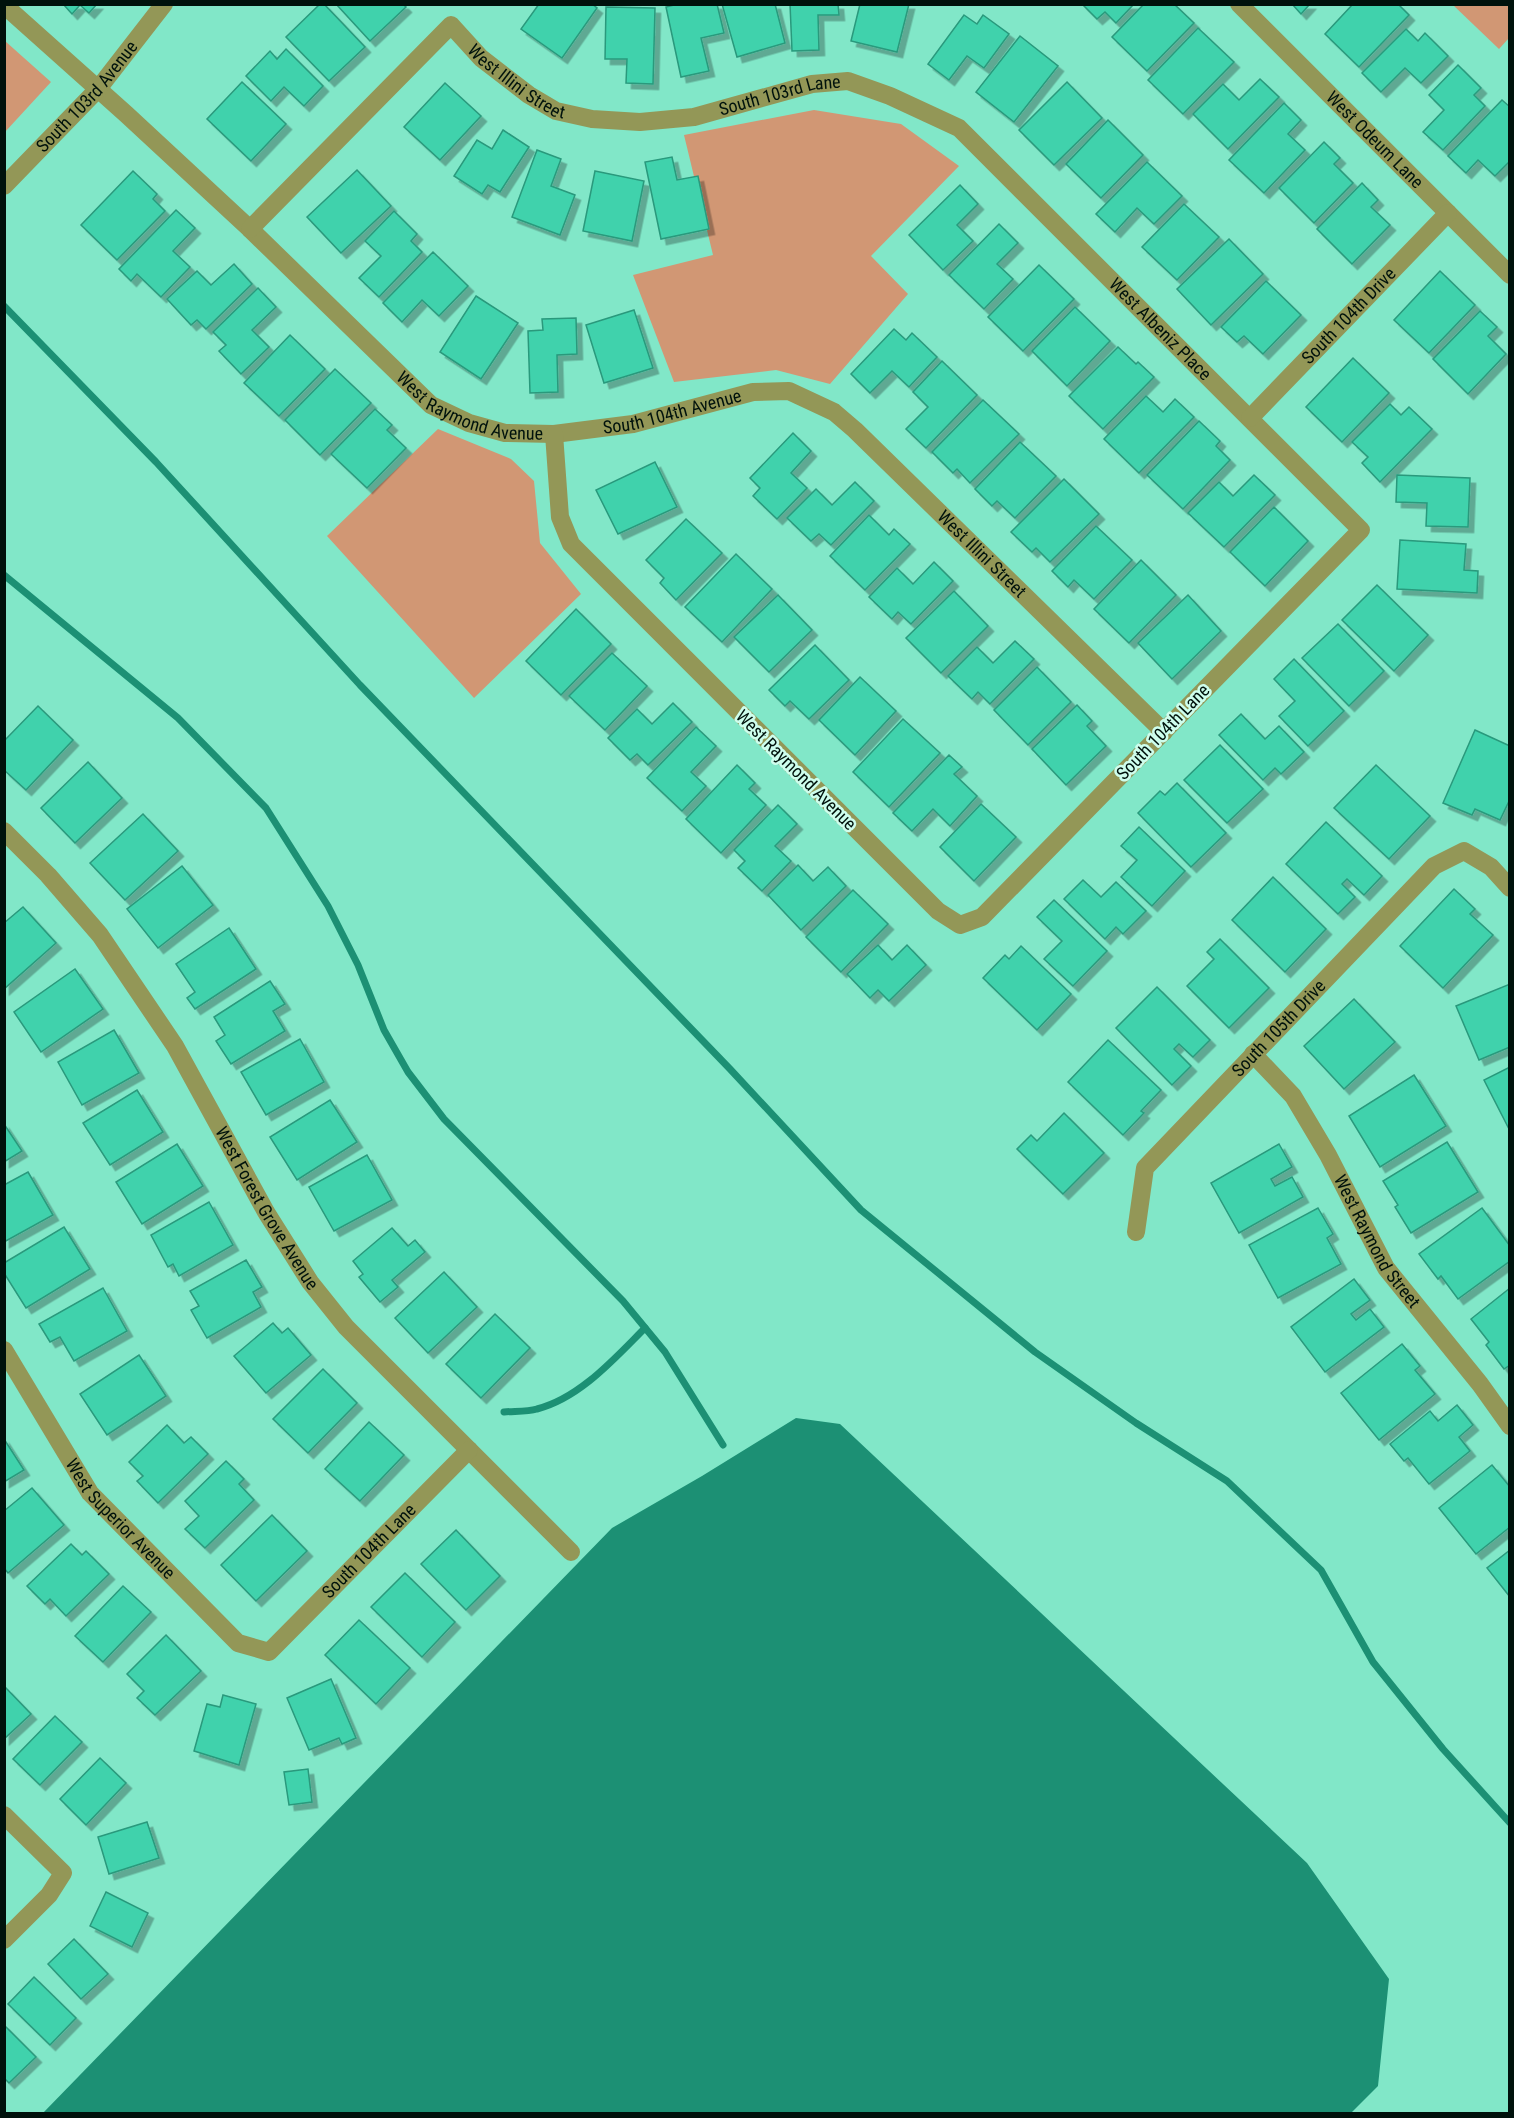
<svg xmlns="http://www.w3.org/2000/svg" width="1514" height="2118" viewBox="0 0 1514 2118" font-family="'Roboto Condensed',sans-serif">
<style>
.green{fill:#d19774}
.water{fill:#1c9074}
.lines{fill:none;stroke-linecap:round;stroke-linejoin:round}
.stream{stroke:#1c9074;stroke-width:7}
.building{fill:#40d2ac;stroke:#29997c;stroke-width:1.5;filter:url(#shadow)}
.minor{stroke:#939757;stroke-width:18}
.tertiary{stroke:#939757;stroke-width:18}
.labels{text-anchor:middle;stroke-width:5;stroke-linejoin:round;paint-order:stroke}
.street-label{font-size:18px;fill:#00120c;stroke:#cefeed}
</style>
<defs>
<filter id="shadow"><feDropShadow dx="5.5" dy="5.5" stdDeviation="0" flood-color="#0004"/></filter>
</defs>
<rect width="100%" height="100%" fill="#81e7c8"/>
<!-- green -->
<g class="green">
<path d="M1453 5H1509V38L1499 49Z"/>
<path d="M5 41 51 82 5 132Z"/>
<path d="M814 110 901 124 959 166 871 256 908 294 830 384 776 370 674 382 633 275 713 255 684 135Z"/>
<path d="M438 429 511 459 534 481 540 543 581 594 474 698 327 536Z"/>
</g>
<!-- water -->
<path class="water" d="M796 1418 840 1424 1307 1863 1389 1979 1378 2086 1351 2113H43L612 1528 702 1476Z"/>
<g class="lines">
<!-- stream -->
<g class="stream">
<path d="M4 306 156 462 360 685 730 1069 861 1210 1035 1352 1136 1423 1227 1481 1321 1570 1373 1662 1443 1749 1510 1823"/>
<path d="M4 575 178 718 266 808 328 906 358 965 384 1030 408 1072 444 1119 623 1301 665 1352 723 1445"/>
<path d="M504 1412C514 1411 527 1412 537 1409 580 1398 615 1358 645 1328"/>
</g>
</g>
<!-- building -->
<g class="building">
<path d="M63 4H97L89 13 80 5 72 14Z"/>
<path d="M320 4H324L365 47 329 81 286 37Z"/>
<path d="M336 4H403L406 7 370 41Z"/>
<path d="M539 4H592L597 8 562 58 521 29Z"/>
<path d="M678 4H717L724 33 701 38 709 71 681 77 666 7Z"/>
<path d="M722 4H775L785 43 737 57Z"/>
<path d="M790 4H838L839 15H818L819 50 792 51Z"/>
<path d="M860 4H909L897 52 851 41Z"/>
<path d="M1082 4H1134L1116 23 1105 12 1097 19Z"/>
<path d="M1144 4H1174L1194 23 1147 71 1112 37Z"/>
<path d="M1292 4H1310L1301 14Z"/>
<path d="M1353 4H1398L1409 15 1359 67 1325 34Z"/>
<path d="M606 7 655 8 653 84 626 83 627 59H605Z"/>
<path d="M964 15 977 24 983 15 1009 34 984 68 967 56 949 80 928 64Z"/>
<path d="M1198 28 1234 62 1183 114 1148 80Z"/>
<path d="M1406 29 1418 41 1425 33 1448 56 1421 83 1405 68 1381 92 1362 73Z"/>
<path d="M1020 36 1058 66 1014 122 976 92Z"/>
<path d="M286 49 323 86 304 106 284 87 271 101 246 76 270 51 277 59Z"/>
<path d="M1458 65 1481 88 1474 95 1485 106 1443 150 1423 132 1444 110 1429 95Z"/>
<path d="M1260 79 1279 97 1228 149 1193 114 1223 84 1239 100Z"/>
<path d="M242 82 286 124 251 161 207 119Z"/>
<path d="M1067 82 1102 118 1054 165 1019 130Z"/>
<path d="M445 83 481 116 440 160 404 127Z"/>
<path d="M1502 100 1510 107V161L1495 176 1478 160 1466 173 1448 156Z"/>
<path d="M1284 103 1301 120 1288 134 1305 150 1264 193 1229 160Z"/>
<path d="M1108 120 1143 155 1101 198 1066 164Z"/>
<path d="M503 130 529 147 500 192 488 185 482 194 454 176 477 140 492 149Z"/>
<path d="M1324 142 1340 158 1334 164 1353 183 1314 223 1279 188Z"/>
<path d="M537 150 561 159 551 186 575 195 560 235 512 217Z"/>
<path d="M672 157 677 180 698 176 709 229 661 239 645 162Z"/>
<path d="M1147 162 1182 196 1154 224 1137 208 1115 232 1096 214Z"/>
<path d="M357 170 391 206 341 253 307 217Z"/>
<path d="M133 171 157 194 153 199 165 211 117 260 81 225Z"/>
<path d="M595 171 644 181 632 241 583 231Z"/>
<path d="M1362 183 1378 200 1371 207 1390 225 1352 264 1317 229Z"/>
<path d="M960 185 978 204 957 225 973 241 943 270 909 235Z"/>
<path d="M1184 204 1219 237 1177 280 1142 247Z"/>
<path d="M176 210 195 228 173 251 190 267 161 297 137 274 131 281 119 269Z"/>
<path d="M394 211 417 234 411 241 422 252 379 297 359 278 381 256 365 241Z"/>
<path d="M999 224 1018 243 997 264 1013 279 984 309 949 275Z"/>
<path d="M1229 239 1263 274 1211 325 1177 289Z"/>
<path d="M433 252 468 286 439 316 422 300 402 322 383 303Z"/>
<path d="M234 264 252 284 206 329 197 320 191 325 167 299 197 271 211 285Z"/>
<path d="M1039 265 1074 299 1023 351 988 317Z"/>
<path d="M1440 271 1475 305 1429 353 1394 320Z"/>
<path d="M1266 281 1301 315 1263 354 1244 336 1237 342 1221 327Z"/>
<path d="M258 288 276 307 252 330 269 347 241 374 219 351 226 345 213 332Z"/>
<path d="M476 296 518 323 481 379 440 352Z"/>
<path d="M1075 307 1110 341 1067 386 1032 351Z"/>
<path d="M634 310 653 368 604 383 586 325Z"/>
<path d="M1480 311 1497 327 1488 336 1506 354 1468 394 1433 359Z"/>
<path d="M576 318 577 354 557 355 558 392 530 393 528 331 543 330 542 319Z"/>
<path d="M894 329 906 340 912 333 937 357 909 387 892 371 870 393 851 374Z"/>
<path d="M290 335 325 369 279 416 244 383Z"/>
<path d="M1118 347 1136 364 1138 362 1154 377 1103 429 1069 396Z"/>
<path d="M1353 358 1389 393 1342 442 1306 407Z"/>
<path d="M942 361 977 395 926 448 906 429 928 407 913 392Z"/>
<path d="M335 369 371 403 320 455 285 420Z"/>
<path d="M1146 396 1163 412 1175 399 1194 417 1139 473 1104 439Z"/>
<path d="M983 400 1019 434 970 483 957 469 953 473 932 452Z"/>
<path d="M1390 404 1401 415 1409 407 1432 429 1380 482 1362 463 1368 457 1352 442Z"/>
<path d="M375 409 392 425 387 430 406 448 367 488 331 454Z"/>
<path d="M1199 421 1220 441 1216 446 1230 460 1183 509 1147 475Z"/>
<path d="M793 433 811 451 791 473 807 488 777 519 753 496 760 488 750 478Z"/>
<path d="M1020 442 1056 476 1015 518 997 501 992 506 975 489Z"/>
<path d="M655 462 677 507 618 534 596 490Z"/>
<path d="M1254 475 1275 495 1224 547 1188 513 1219 482 1233 496Z"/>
<path d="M1397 475 1470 478 1468 527 1426 526 1427 503 1396 502Z"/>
<path d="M1064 479 1099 514 1050 562 1036 548 1032 552 1011 532Z"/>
<path d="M855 482 874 501 831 545 819 534 811 541 787 518 816 489 832 505Z"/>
<path d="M1274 507 1308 541 1265 586 1230 552Z"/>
<path d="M869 515 889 535 894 529 910 544 865 590 830 556Z"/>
<path d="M686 519 722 553 676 600 660 583 664 578 646 560Z"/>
<path d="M1096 526 1132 560 1094 599 1074 580 1068 587 1052 571Z"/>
<path d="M1400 540 1466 544 1464 570 1478 571 1477 593 1397 589Z"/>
<path d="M736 554 772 589 722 642 685 607Z"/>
<path d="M1141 560 1176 595 1129 643 1094 609Z"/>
<path d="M934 562 953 581 911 624 898 612 892 619 869 597 897 568 913 584Z"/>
<path d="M1377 585 1428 635 1394 671 1342 620Z"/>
<path d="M954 591 988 626 941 673 906 638Z"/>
<path d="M778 595 812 630 769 672 734 637Z"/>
<path d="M1188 595 1221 631 1172 679 1138 643Z"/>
<path d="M576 609 611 644 561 695 526 661Z"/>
<path d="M1338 624 1384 671 1349 706 1302 658Z"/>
<path d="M1015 641 1034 659 990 704 978 692 972 699 948 676 977 647 993 663Z"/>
<path d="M815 645 849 680 809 719 790 701 785 706 769 690Z"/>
<path d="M612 653 647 686 605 730 569 696Z"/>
<path d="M1294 659 1344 711 1308 746 1279 716 1295 701 1274 679Z"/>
<path d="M1037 667 1071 702 1028 745 994 710Z"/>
<path d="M860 677 896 711 855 755 819 720Z"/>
<path d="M673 703 692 722 648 765 637 754 630 760 608 738 637 709 652 724Z"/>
<path d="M1077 705 1092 721 1087 726 1106 746 1066 785 1032 749Z"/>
<path d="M38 706 73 740 26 790 4 770V741Z"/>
<path d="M1241 714 1265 739 1279 726 1304 752 1281 774 1275 768 1263 780 1219 735Z"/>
<path d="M903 719 940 753 889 807 853 772Z"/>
<path d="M696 727 716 746 691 772 706 786 682 811 647 778Z"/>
<path d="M1475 730 1510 746V799L1500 820 1475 809 1472 815 1443 803Z"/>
<path d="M1220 745 1263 789 1227 823 1184 780Z"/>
<path d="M949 755 962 767 954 774 977 796 950 826 933 809 912 831 893 813Z"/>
<path d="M88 762 122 798 75 843 41 808Z"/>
<path d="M737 765 755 783 749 789 766 805 721 853 686 819Z"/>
<path d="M1376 765 1430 816 1389 859 1334 808Z"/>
<path d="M1177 783 1226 833 1191 867 1138 813 1160 791 1165 795Z"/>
<path d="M981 804 1016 837 974 881 940 847Z"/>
<path d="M778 805 797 824 775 846 791 861 762 891 738 868 745 861 734 850Z"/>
<path d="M143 814 178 851 125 900 90 863Z"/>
<path d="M1326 822 1382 876 1364 895 1347 879 1342 884 1355 897 1338 914 1286 864Z"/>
<path d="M1139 827 1185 871 1152 906 1121 877 1137 860 1121 846Z"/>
<path d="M798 865 813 881 828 867 846 886 801 930 768 895Z"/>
<path d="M182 866 213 905 158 948 127 909Z"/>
<path d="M1273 877 1326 929 1285 972 1232 920Z"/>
<path d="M1083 880 1101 897 1116 882 1146 911 1123 934 1116 927 1105 939 1064 899Z"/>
<path d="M1454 889 1475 909 1470 914 1493 935 1443 988 1400 946Z"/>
<path d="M853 890 888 924 841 972 806 937Z"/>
<path d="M1054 900 1107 951 1073 986 1044 959 1062 941 1037 917Z"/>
<path d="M23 907 56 943 4 989V923Z"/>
<path d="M229 928 256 969 195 1009 187 998 195 992 176 964Z"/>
<path d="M1220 939 1269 988 1229 1028 1187 986 1214 959 1207 952Z"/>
<path d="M878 945 892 960 907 945 926 965 889 1001 878 990 870 998 847 974Z"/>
<path d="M1021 946 1071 994 1037 1030 983 978 1005 955 1009 959Z"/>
<path d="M75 969 103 1009 41 1052 14 1012Z"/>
<path d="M270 981 285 1004 273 1011 285 1031 231 1064 216 1041 225 1035 214 1017Z"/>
<path d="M1510 984V1047L1479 1060 1456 1006Z"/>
<path d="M1157 987 1210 1040 1193 1057 1179 1044 1174 1049 1191 1066 1172 1085 1116 1028Z"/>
<path d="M1354 999 1395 1042 1344 1089 1304 1046Z"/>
<path d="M114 1030 139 1073 82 1105 58 1062Z"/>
<path d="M300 1039 324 1082 266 1115 241 1072Z"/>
<path d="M1108 1040 1161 1090 1141 1111 1144 1113 1123 1135 1068 1082Z"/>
<path d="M1510 1067V1131L1484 1080Z"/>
<path d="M1414 1075 1446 1126 1380 1167 1349 1116Z"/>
<path d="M137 1090 163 1132 110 1165 83 1123Z"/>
<path d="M330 1100 357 1142 297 1180 270 1137Z"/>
<path d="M1064 1113 1104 1153 1063 1194 1017 1149 1031 1135 1037 1141Z"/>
<path d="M4 1124 22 1151 4 1162Z"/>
<path d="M1447 1142 1478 1192 1411 1233 1395 1207 1398 1205 1383 1181Z"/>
<path d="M177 1144 203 1186 142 1224 116 1182Z"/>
<path d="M1279 1144 1292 1167 1271 1179 1275 1186 1292 1177 1303 1197 1239 1233 1211 1183Z"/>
<path d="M367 1155 392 1200 334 1231 309 1187Z"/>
<path d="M28 1172 53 1215 4 1242V1185Z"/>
<path d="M209 1202 233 1245 179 1276 173 1264 168 1267 151 1235Z"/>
<path d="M1318 1208 1333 1234 1327 1238 1341 1264 1278 1298 1249 1245Z"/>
<path d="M1482 1208 1510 1246V1261L1458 1299 1441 1276 1438 1279 1419 1254Z"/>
<path d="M64 1227 90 1269 26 1308 4 1273V1263Z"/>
<path d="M392 1228 408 1246 415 1240 425 1252 392 1280 398 1287 380 1302 359 1277 363 1274 353 1261Z"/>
<path d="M246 1260 262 1287 253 1292 261 1307 207 1338 191 1310 199 1306 190 1291Z"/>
<path d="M444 1272 477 1307 428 1353 395 1318Z"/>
<path d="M1354 1279 1370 1300 1351 1314 1356 1320 1370 1309 1384 1327 1325 1372 1291 1327Z"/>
<path d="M103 1288 127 1331 74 1361 60 1337 50 1342 39 1324Z"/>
<path d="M1510 1288V1365L1504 1369 1486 1345 1489 1342 1471 1319Z"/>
<path d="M495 1314 530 1348 481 1398 446 1364Z"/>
<path d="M273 1323 282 1333 288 1328 311 1355 266 1393 234 1356Z"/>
<path d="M1402 1344 1420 1366 1415 1370 1435 1394 1379 1440 1341 1393Z"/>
<path d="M139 1355 166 1396 107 1435 80 1394Z"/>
<path d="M323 1369 357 1403 308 1453 273 1419Z"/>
<path d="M1457 1405 1473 1425 1459 1437 1470 1451 1429 1484 1408 1458 1404 1461 1390 1444 1430 1411 1438 1421Z"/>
<path d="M369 1422 404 1455 360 1501 325 1469Z"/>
<path d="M167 1425 184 1443 191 1437 208 1454 158 1503 137 1481 143 1476 129 1462Z"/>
<path d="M4 1439 24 1470 4 1482Z"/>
<path d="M226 1461 244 1479 239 1484 254 1500 205 1548 185 1529 199 1516 185 1501Z"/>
<path d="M1492 1465 1510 1487V1527L1476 1554 1439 1508Z"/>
<path d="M32 1488 64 1525 8 1573 4 1568V1511Z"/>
<path d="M272 1515 307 1551 256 1601 221 1565Z"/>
<path d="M456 1530 500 1576 466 1610 421 1564Z"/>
<path d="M71 1544 82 1555 86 1551 109 1574 66 1616 50 1599 45 1604 27 1586Z"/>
<path d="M1510 1550V1597L1487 1568Z"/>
<path d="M405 1573 455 1622 422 1657 371 1607Z"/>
<path d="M123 1586 151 1612 103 1662 75 1636Z"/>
<path d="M359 1620 410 1668 376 1704 325 1655Z"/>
<path d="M166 1635 201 1671 155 1715 137 1698 144 1691 127 1674Z"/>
<path d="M331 1679 356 1738 342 1744 339 1738 309 1750 287 1698Z"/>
<path d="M6 1688 31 1714 4 1739V1690Z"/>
<path d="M223 1695 256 1704 239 1765 194 1751 207 1704 220 1707Z"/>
<path d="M55 1716 82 1742 40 1785 13 1759Z"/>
<path d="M100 1758 126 1783 86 1825 60 1799Z"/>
<path d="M308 1769 312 1802 289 1805 284 1772Z"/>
<path d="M147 1822 159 1858 109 1874 98 1837Z"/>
<path d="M106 1892 148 1913 132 1947 90 1926Z"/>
<path d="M74 1939 108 1974 81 1999 48 1964Z"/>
<path d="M34 1977 76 2018 50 2045 8 2004Z"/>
<path d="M4 2025 36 2057 9 2083 4 2078Z"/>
</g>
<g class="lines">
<!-- minor -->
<g class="minor">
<path id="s1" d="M1239 4 1510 275"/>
<path id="s2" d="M4 5 126 114 250 229 431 405 469 423 505 433 554 434 633 424 753 392 789 391 834 412 855 430 1164 732"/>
<path id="s3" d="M250 229 451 25 481 58 529 95 556 111 592 119 640 122 694 117 812 84 848 81 890 96 959 128 1361 530 982 917 960 925 938 911 571 544 560 517 554 434"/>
<path id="s4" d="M1250 418 1448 213"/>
<path id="s5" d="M4 831 48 875 100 935 175 1046 266 1212 310 1282 346 1327 571 1552"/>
<path id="s6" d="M1253 1054 1293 1096 1328 1155 1386 1268 1480 1384 1510 1426"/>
<path id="s7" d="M1136 1232 1145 1168 1434 866 1464 851 1491 867 1510 888"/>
<path id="s8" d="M4 1350 90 1493 238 1643 269 1652 469 1450"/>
<path d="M4 1815 63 1873 49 1895 4 1940"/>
</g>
<!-- tertiary -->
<path class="tertiary" id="s9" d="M4 186 98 89 164 4"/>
</g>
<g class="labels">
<!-- street labels -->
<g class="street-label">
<text dy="6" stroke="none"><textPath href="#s3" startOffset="374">West Illini Street</textPath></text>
<text dy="6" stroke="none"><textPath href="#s9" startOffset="122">South 103rd Avenue</textPath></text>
<text dy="6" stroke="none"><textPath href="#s3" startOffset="651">South 103rd Lane</textPath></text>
<text dy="6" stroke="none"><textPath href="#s1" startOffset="192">West Odeum Lane</textPath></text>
<text dy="6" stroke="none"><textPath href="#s4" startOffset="142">South 104th Drive</textPath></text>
<text dy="6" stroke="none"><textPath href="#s3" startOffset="1126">West Albeniz Place</textPath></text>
<text dy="6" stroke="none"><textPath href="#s2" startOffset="622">West Raymond Avenue</textPath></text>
<text dy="6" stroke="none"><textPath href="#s2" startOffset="834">South 104th Avenue</textPath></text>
<text dy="6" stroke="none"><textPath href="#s2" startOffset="1208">West Illini Street</textPath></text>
<text transform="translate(1163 732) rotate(-46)" y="6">South 104th Lane</text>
<text transform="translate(796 770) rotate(45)" y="6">West Raymond Avenue</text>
<text dy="6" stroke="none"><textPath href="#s7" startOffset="258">South 105th Drive</textPath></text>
<text dy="6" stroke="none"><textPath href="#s5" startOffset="462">West Forest Grove Avenue</textPath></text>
<text dy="6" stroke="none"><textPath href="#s6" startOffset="226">West Raymond Street</textPath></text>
<text dy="6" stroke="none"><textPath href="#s8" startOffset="206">West Superior Avenue</textPath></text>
<text dy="6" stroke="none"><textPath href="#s8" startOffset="552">South 104th Lane</textPath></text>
</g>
</g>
<!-- border -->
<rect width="1514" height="2118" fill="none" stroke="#00120c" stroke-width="12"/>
</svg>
